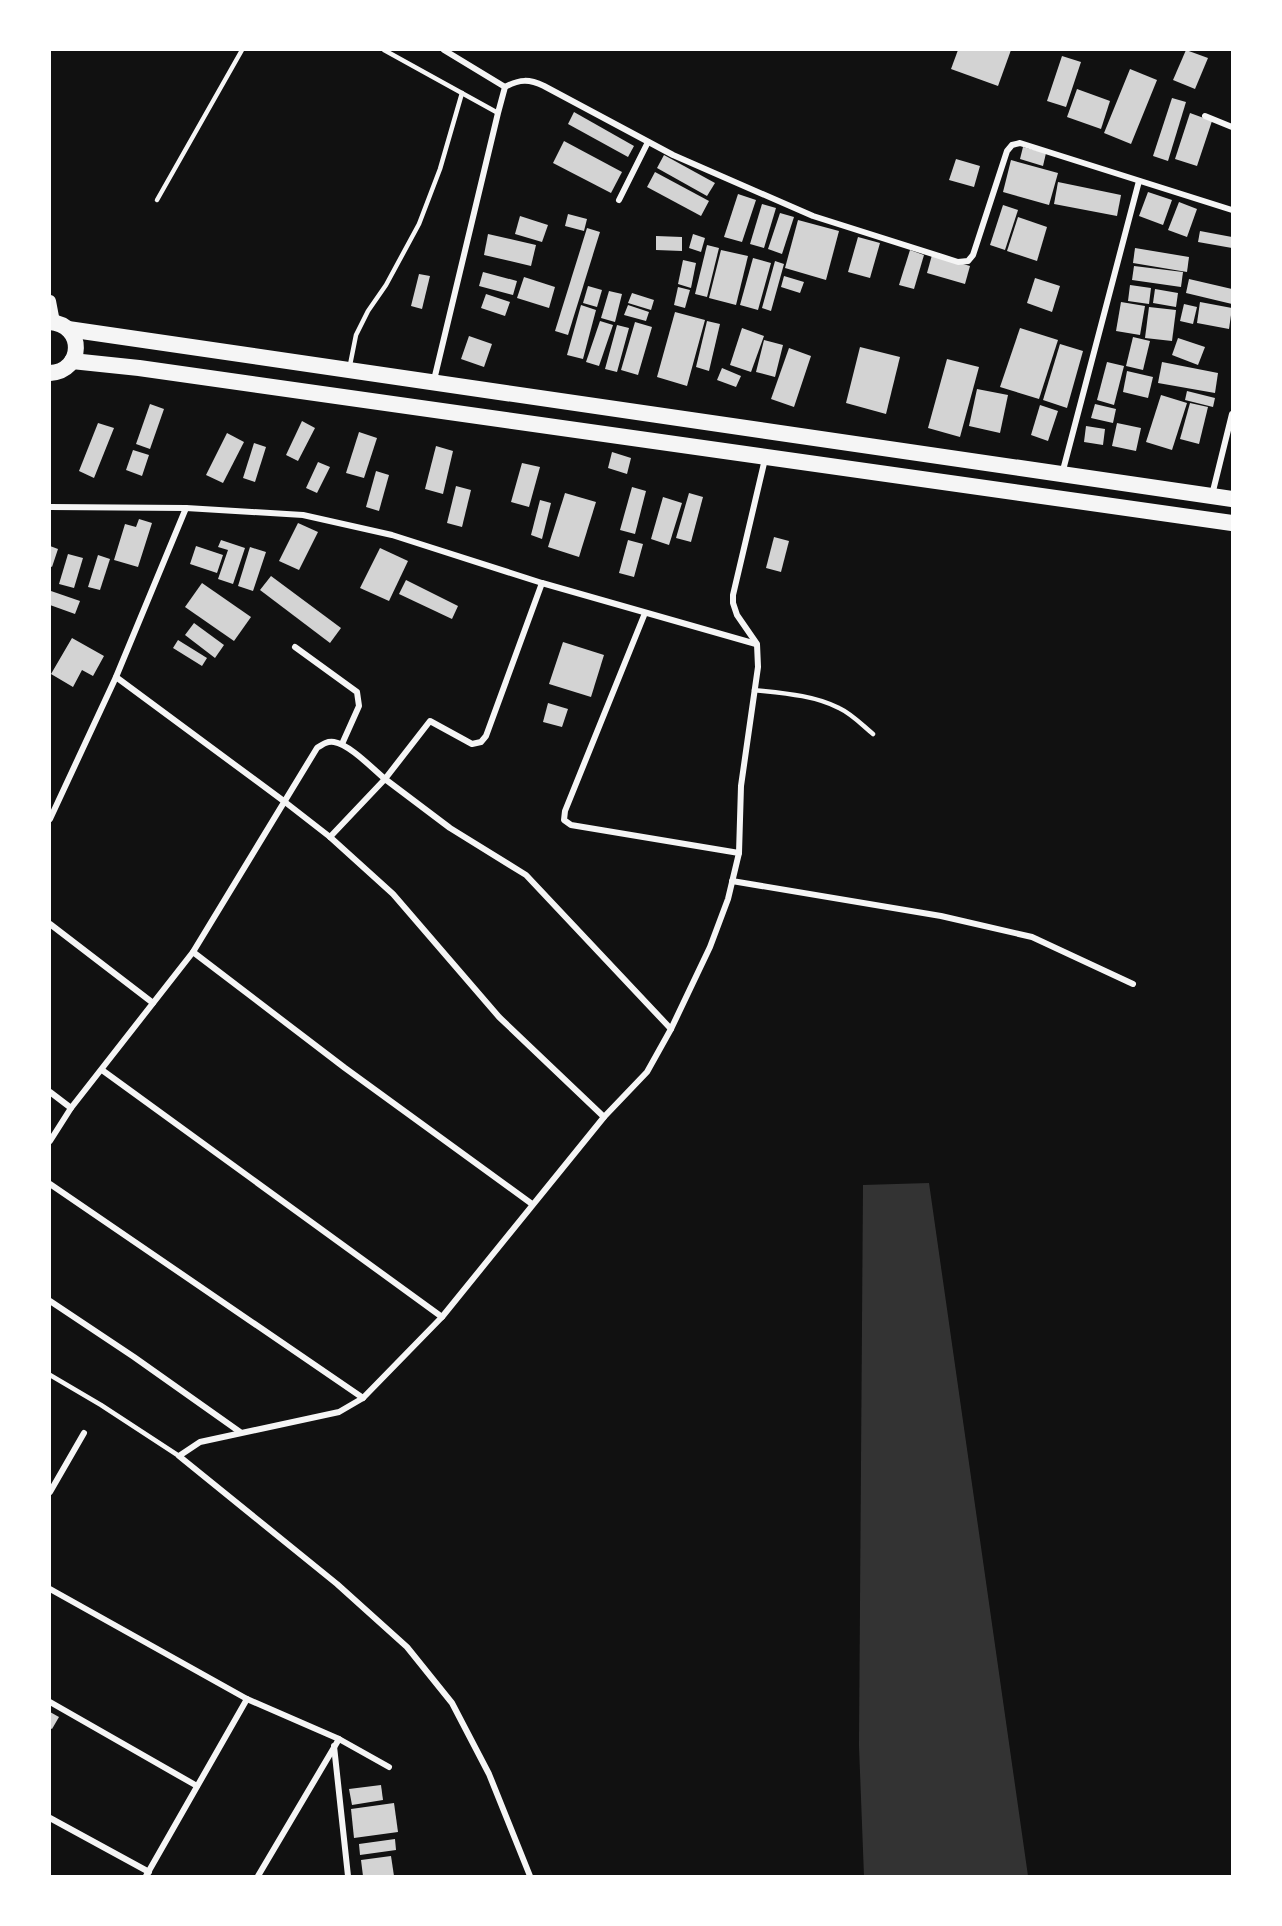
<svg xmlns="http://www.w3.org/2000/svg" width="1282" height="1926" viewBox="0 0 1282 1926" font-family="'Archivo Narrow',sans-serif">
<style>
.water{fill:#333}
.building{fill:#d3d3d3}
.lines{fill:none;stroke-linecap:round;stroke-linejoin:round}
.service{stroke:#f5f5f5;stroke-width:4.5}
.minor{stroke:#f5f5f5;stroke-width:6}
.secondary{stroke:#f5f5f5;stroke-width:12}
.trunk{stroke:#f5f5f5;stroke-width:16}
</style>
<rect width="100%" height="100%" fill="#111"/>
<!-- water -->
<path class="water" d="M929 1183 1028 1876H864L859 1746 863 1185Z"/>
<!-- building -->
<g class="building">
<path d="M958 50H1011L998 86 951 69Z"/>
<path d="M1186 50 1208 58 1195 89 1173 80Z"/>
<path d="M1062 56 1081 62 1066 107 1047 101Z"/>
<path d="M1130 69 1157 80 1131 144 1104 133Z"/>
<path d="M1077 89 1110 101 1101 129 1067 117Z"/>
<path d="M1172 98 1186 102 1168 161 1153 156Z"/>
<path d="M574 112 634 146 628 157 568 124Z"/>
<path d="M1190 113 1212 121 1197 166 1175 159Z"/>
<path d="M564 141 622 172 611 193 553 163Z"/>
<path d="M1023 147 1046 153 1043 166 1020 159Z"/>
<path d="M664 155 715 183 707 196 657 168Z"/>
<path d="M956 159 980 166 974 187 949 180Z"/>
<path d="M1011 160 1058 173 1049 205 1003 192Z"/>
<path d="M655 172 709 201 701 216 647 187Z"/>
<path d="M1058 182 1121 195 1117 216 1054 204Z"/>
<path d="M1148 192 1172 200 1163 225 1139 216Z"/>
<path d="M738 194 756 200 742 242 724 237Z"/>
<path d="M1179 202 1197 209 1187 237 1168 230Z"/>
<path d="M762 204 776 208 764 248 750 244Z"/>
<path d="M1003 205 1018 210 1005 250 990 245Z"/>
<path d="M780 213 794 217 782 254 768 249Z"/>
<path d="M568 214 587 219 584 231 565 226Z"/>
<path d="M520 216 548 225 542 242 515 234Z"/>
<path d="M1018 217 1047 227 1037 261 1007 251Z"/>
<path d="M798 220 839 231 826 280 785 268Z"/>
<path d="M587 228 600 232 568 335 555 331Z"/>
<path d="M1200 231 1232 237V248L1198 242Z"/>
<path d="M488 234 536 245 531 266 484 255Z"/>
<path d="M693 234 705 238 701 252 689 248Z"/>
<path d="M656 236 682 237V251L656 250Z"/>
<path d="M858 237 880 243 870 278 848 272Z"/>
<path d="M707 245 719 248 707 297 695 294Z"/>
<path d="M1135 248 1189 257 1187 272 1133 263Z"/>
<path d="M721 250 748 256 736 305 709 298Z"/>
<path d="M910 250 924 255 914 289 899 285Z"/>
<path d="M932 255 970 266 965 284 927 273Z"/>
<path d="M753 258 771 263 758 310 740 305Z"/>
<path d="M683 260 696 263 691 288 678 284Z"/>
<path d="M775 261 784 264 771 311 762 308Z"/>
<path d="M1134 266 1183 272 1181 287 1132 280Z"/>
<path d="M483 272 517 281 513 295 479 286Z"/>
<path d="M419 274 430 276 422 309 411 306Z"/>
<path d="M784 276 804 282 800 293 781 287Z"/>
<path d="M524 277 555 287 549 308 517 298Z"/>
<path d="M1035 278 1060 286 1052 312 1027 303Z"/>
<path d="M1189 279 1232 289V304L1186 293Z"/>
<path d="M1130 285 1151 288 1149 304 1128 301Z"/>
<path d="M588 286 602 290 597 307 583 303Z"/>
<path d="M678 287 690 290 685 308 674 305Z"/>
<path d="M1155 289 1178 293 1176 307 1153 303Z"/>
<path d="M609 291 622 294 615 322 601 318Z"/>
<path d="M632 293 654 300 651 310 628 303Z"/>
<path d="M486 294 510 302 505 316 481 308Z"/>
<path d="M1121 302 1145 306 1140 335 1116 331Z"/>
<path d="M1200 302 1232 308 1229 329 1197 323Z"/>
<path d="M1184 304 1197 307 1193 324 1180 321Z"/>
<path d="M581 305 596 310 583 359 567 355Z"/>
<path d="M628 305 649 312 646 321 624 315Z"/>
<path d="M1149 307 1176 310 1172 341 1145 338Z"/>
<path d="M675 312 705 320 687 386 657 377Z"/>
<path d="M600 321 613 325 599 366 586 362Z"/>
<path d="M707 321 720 324 709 371 696 367Z"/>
<path d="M635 322 652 327 638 375 621 370Z"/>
<path d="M617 325 629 328 617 372 605 369Z"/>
<path d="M742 328 764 336 751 372 730 365Z"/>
<path d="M1020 328 1058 340 1039 399 1000 387Z"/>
<path d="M469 336 492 344 484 367 461 359Z"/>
<path d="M1133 337 1150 341 1143 370 1126 366Z"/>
<path d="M1178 338 1205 347 1198 365 1172 355Z"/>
<path d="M764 340 783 345 775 377 756 372Z"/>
<path d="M1060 344 1083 351 1067 408 1043 400Z"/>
<path d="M860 347 900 357 886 414 846 403Z"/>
<path d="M789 348 811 356 794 407 771 399Z"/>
<path d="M947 359 979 367 960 437 928 428Z"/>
<path d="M1107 362 1124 366 1114 405 1097 400Z"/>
<path d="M1162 362 1218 373 1215 393 1158 383Z"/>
<path d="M722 368 741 376 736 387 717 380Z"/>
<path d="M1127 371 1153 377 1148 398 1123 392Z"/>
<path d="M977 389 1008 395 1000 433 969 426Z"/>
<path d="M1187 391 1215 398 1213 407 1185 400Z"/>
<path d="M1161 395 1187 403 1172 450 1146 442Z"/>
<path d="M1190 403 1208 407 1199 444 1180 439Z"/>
<path d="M150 404 164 409 150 449 136 444Z"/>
<path d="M1095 404 1116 409 1113 423 1091 418Z"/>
<path d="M1040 405 1058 411 1048 441 1031 435Z"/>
<path d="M302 421 315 428 298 461 286 455Z"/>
<path d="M98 423 114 428 94 478 79 471Z"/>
<path d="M1117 423 1141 428 1136 451 1112 446Z"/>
<path d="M1086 426 1105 429 1103 445 1084 442Z"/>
<path d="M359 432 377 438 364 478 346 473Z"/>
<path d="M227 433 244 442 223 483 206 475Z"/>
<path d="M254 443 266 447 255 482 243 478Z"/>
<path d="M436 446 453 451 443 494 425 489Z"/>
<path d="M133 450 149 455 142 476 126 470Z"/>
<path d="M612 452 631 458 627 474 608 468Z"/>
<path d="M318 462 330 467 317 493 306 488Z"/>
<path d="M522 463 540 467 529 507 511 502Z"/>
<path d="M376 471 389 475 379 511 366 507Z"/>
<path d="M456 486 471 490 462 527 447 523Z"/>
<path d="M632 487 646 491 635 534 620 530Z"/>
<path d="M565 493 596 502 579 557 548 547Z"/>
<path d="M689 493 703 497 691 542 676 538Z"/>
<path d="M663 497 682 503 669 545 651 539Z"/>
<path d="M540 500 551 503 542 539 531 535Z"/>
<path d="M139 519 152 523 138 567 114 560 125 524 136 527Z"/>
<path d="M298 523 318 532 299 570 279 561Z"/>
<path d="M774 537 789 541 781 572 766 568Z"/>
<path d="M221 540 245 548 233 584 218 579 228 550 218 547Z"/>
<path d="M628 540 643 544 634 577 619 573Z"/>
<path d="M50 546 58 549 52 567 50 566Z"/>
<path d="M196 546 223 555 217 573 190 564Z"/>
<path d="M250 547 266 552 253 591 238 586Z"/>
<path d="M380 548 408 561 389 601 360 588Z"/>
<path d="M68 554 83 558 74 588 59 584Z"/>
<path d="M98 555 110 559 100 590 88 587Z"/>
<path d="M271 576 341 628 330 643 260 590Z"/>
<path d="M406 580 458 606 452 619 399 594Z"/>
<path d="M202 583 251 617 234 641 185 607Z"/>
<path d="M51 591 80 601 75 614 50 605Z"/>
<path d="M194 623 224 645 215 658 185 635Z"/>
<path d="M72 638 104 656 93 676 82 670 73 687 51 674Z"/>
<path d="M178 640 207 658 202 666 173 648Z"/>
<path d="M563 642 604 655 591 697 549 684Z"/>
<path d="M548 703 568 709 562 727 543 722Z"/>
<path d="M50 1712 59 1717 52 1729 50 1728Z"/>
<path d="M381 1785 383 1800 352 1805 349 1789Z"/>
<path d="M394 1803 398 1832 354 1838 351 1809Z"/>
<path d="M395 1839 396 1850 360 1855 359 1844Z"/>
<path d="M391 1856 394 1876H363L361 1860Z"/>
</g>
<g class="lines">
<!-- service -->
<g class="service">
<path d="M384 50 498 113"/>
<path d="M157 200 242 50"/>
<path d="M350 365 356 335 368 311 386 285 419 224 440 169 462 93"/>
<path d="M754 690C782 693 814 695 839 708 852 714 862 725 873 734"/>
<path d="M50 1375 101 1405 179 1456"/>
</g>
<!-- minor -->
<g class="minor">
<path d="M444 50 505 87"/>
<path d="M1205 116 1232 127"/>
<path d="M619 200 648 142"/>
<path d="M434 380 498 113 505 87C520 79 529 79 544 86L673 155 813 216 958 262 968 261 973 255 1007 151 1012 145 1020 143 1232 210"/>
<path d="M1062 474 1139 181"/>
<path d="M1212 495 1232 414"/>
<path d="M50 507 186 508 303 515 392 535 542 583 756 644"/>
<path d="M645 613 565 811 564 820 571 825 739 853"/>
<path d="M295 647 357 692 359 706 342 744"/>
<path d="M116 677 285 802 330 837 393 894 499 1017 604 1117"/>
<path d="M50 819 116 677 186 508"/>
<path d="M330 837 385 779 450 828 526 875 671 1029"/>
<path d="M732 881 941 916 1032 937 1133 984"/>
<path d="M50 924 153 1003"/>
<path d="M193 952 345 1068 532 1204"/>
<path d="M102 1070 442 1317"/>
<path d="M50 1092 71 1108"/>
<path d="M50 1141 71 1108 193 952 317 748C323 744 327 741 334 742 349 744 373 769 385 779L430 721 472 744 481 742 486 736 542 583"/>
<path d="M50 1184 363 1398"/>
<path d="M50 1301 134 1357 240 1432"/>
<path d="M50 1492 84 1433"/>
<path d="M50 1589 247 1699 339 1739 389 1767"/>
<path d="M50 1702 197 1786"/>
<path d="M334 1746 348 1876"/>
<path d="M50 1818 149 1872"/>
<path d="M146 1876 247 1699"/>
<path d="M258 1876 339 1739"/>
<path d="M530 1876 489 1774 452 1703 407 1647 337 1584 179 1456 200 1442 339 1412 363 1398 442 1317 604 1117 647 1072 671 1029 710 947 728 899 739 853 741 786 758 667 757 644 737 615 733 603V595L765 459"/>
</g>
<!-- secondary -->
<path class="secondary" d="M50 301 54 322"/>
<!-- trunk -->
<g class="trunk">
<path d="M50 322C85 325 84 371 50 373"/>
<path d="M68 329 1232 499"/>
<path d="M72 361 139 368 1232 523"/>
</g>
</g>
<!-- border -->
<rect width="1282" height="1926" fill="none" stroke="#ffffff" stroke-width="102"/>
</svg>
